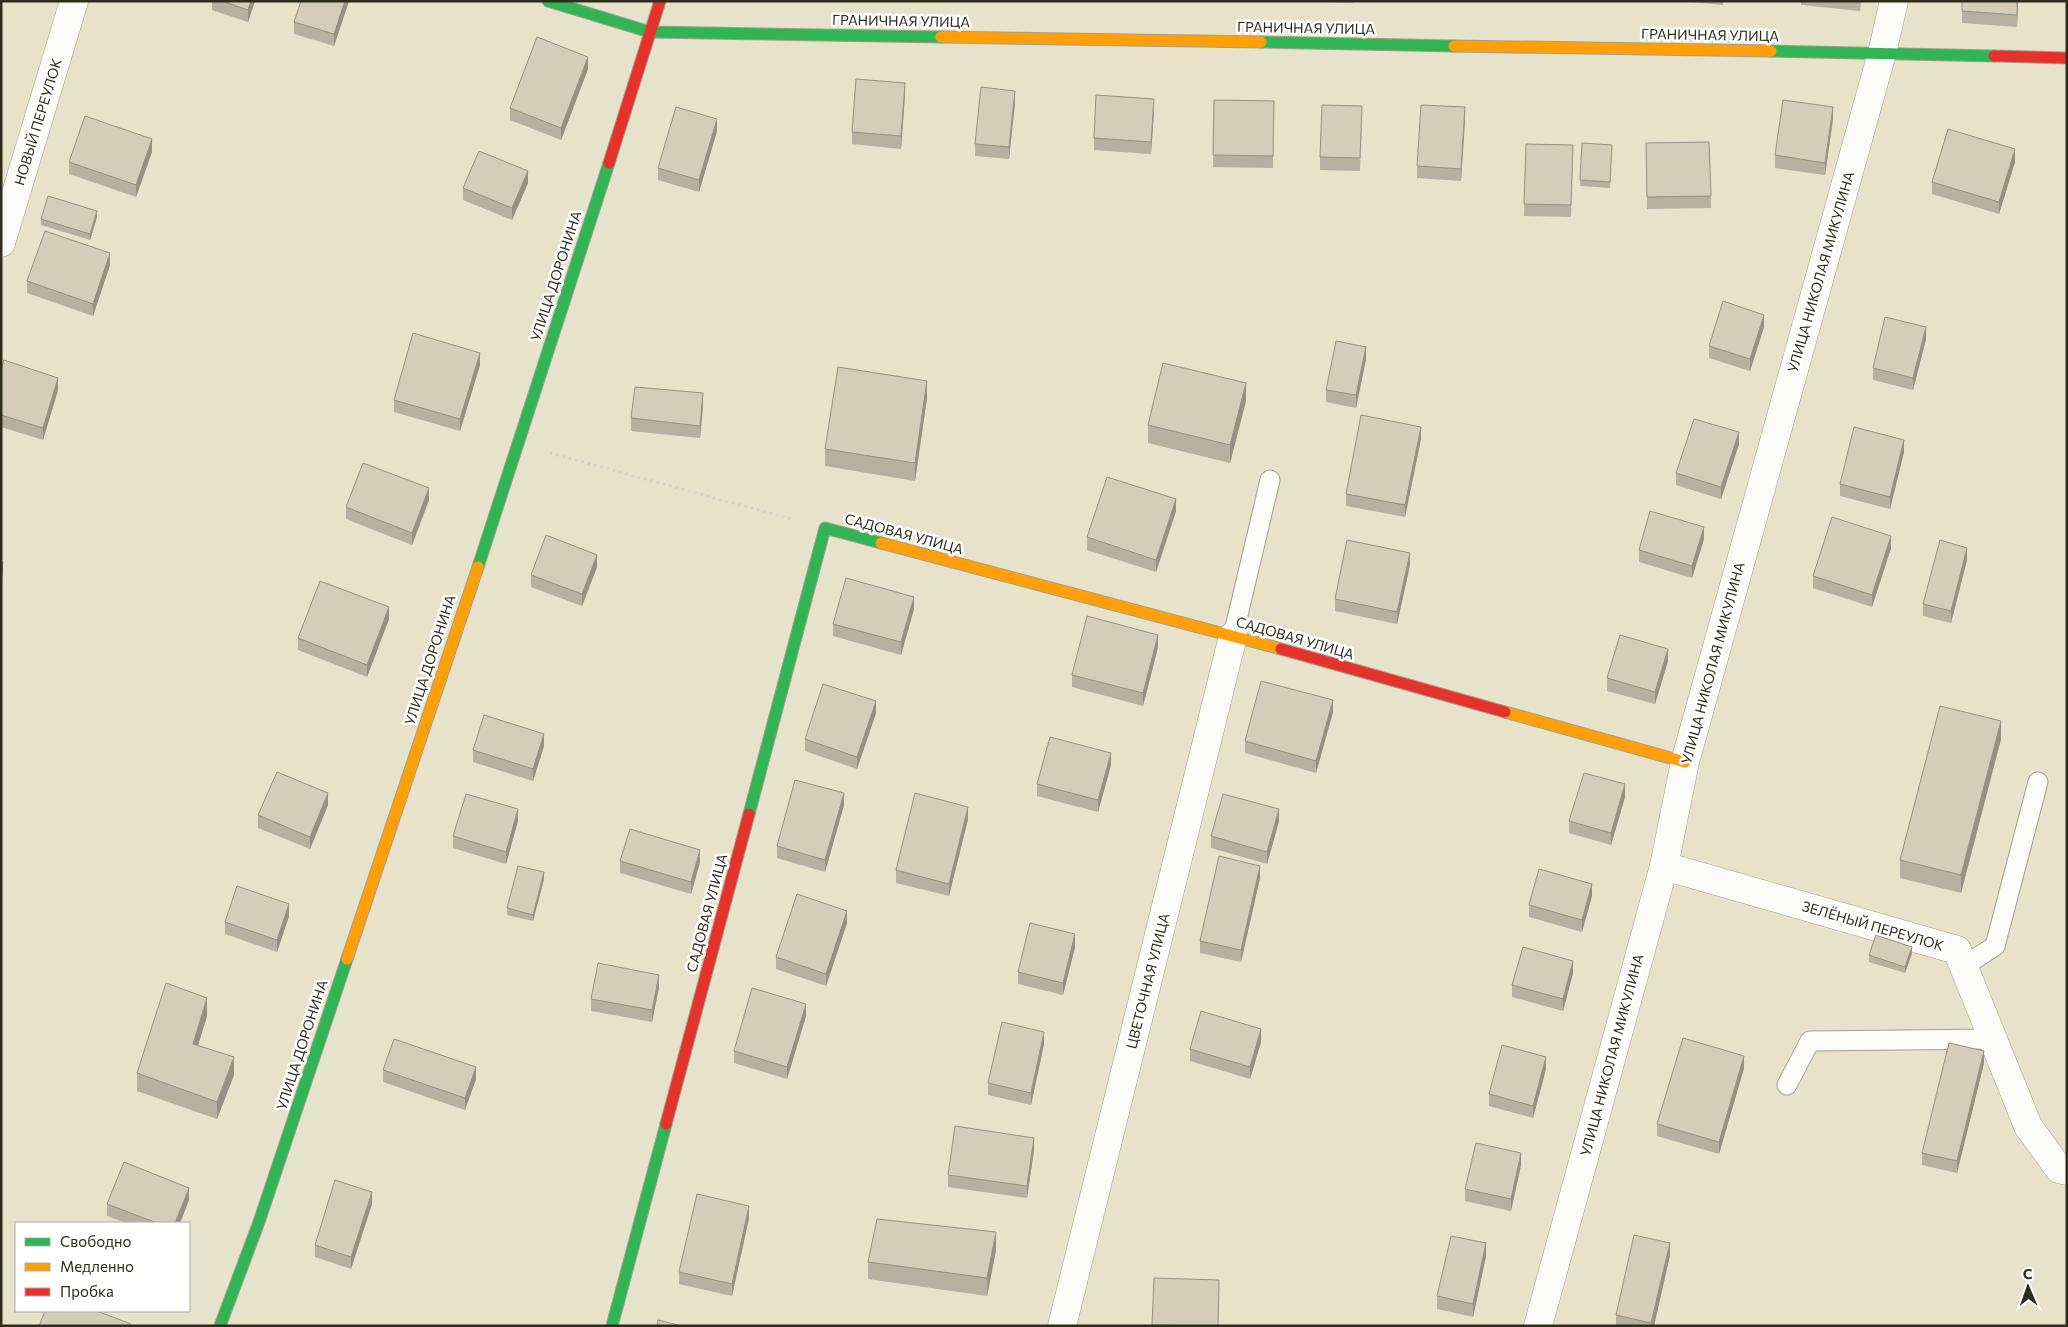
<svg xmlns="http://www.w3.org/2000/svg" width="2068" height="1327" viewBox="0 0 2068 1327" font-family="Commissioner,sans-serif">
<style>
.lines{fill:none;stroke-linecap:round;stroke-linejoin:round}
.lane-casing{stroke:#a3a08e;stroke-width:21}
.street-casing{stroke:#a3a08e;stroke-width:29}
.fast-casing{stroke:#a3a08e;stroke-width:13}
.slow-casing{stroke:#a3a08e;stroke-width:13}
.jam-casing{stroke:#a3a08e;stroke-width:13}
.path{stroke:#d3d2cb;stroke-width:3;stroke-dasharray:2.5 4;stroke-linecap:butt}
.lane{stroke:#fbfbf7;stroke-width:19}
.street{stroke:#fbfbf7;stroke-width:28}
.fast{stroke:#30b455;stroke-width:11}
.slow{stroke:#ff9f0a;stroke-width:11}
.jam{stroke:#e5322d;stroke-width:11}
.wall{fill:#b5b0a0}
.shaded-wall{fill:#949082}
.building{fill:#d3cdba;stroke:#949082}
.labels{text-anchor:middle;stroke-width:5;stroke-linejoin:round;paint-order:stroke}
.street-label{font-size:14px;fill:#2e2c1a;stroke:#fff}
</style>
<rect width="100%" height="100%" fill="#e6e3ca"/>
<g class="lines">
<defs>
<g id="lane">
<path d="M1233 636 1270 480"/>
<path d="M1964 966 1995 946 2038 782"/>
<path d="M1787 1085 1810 1041 1993 1039"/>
</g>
<g id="street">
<path d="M1 243 74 1"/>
<path d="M1664 866 1957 950 2028 1126 2059 1169 2067 1171"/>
<path d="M1062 1326 1233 636"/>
<path d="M1538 1326 1664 866 1685 762 1882 53 1894 1"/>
</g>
<g id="fast">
<path d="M548 1 650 32 941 37"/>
<path d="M1261 42 1454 46"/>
<path d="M1771 51 1994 56"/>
<path d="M478 567 609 163"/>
<path d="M749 814 825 528 881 543"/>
<path d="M220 1326 259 1222 347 959"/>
<path d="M612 1326 666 1124"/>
</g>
<g id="slow">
<path d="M941 37 1261 42"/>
<path d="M1454 46 1771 51"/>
<path d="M881 543 1281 649"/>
<path d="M1505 712 1685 762"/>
<path d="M347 959 478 567"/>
</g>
<g id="jam">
<path d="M1994 56 2067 58"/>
<path d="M609 163 660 1"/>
<path d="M1281 649 1505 712"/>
<path d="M666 1124 749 814"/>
</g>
</defs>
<!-- lane casing -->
<use href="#lane" class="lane-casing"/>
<!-- street casing -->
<use href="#street" class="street-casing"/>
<!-- fast casing -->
<use href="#fast" class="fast-casing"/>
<!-- slow casing -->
<use href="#slow" class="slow-casing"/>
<!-- jam casing -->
<use href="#jam" class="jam-casing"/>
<!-- path -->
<path class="path" d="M550 453 795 520"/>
<!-- lane -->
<use href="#lane" class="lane"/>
<!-- street -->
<use href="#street" class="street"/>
<!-- fast -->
<use href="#fast" class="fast"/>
<!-- slow -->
<use href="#slow" class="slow"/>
<!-- jam -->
<use href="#jam" class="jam"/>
</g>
<!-- wall -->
<g class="wall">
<path d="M212 1H255L248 22 212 10Z"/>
<path d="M349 1 334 46 294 34V22Z"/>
<path d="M1305 1H1353V3Z"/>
<path d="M1681 1H1723V5Z"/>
<path d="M1801 1H1861L1860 11 1801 5Z"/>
<path d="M2018 1 2017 27 1962 23V11Z"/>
<path d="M588 69 561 140 510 120V108Z"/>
<path d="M905 95 901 149 852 144V132Z"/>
<path d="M1214 100 1274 101 1273 168 1213 167Z"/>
<path d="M1015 103 1009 159 975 156V144Z"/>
<path d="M1154 111 1151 154 1094 150V138Z"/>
<path d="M1362 118 1360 171 1320 170V157Z"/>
<path d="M1833 119 1825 175 1775 168V155Z"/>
<path d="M1465 120 1461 181 1417 178V166Z"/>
<path d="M717 131 699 192 658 180V168Z"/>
<path d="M1709 142 1711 208 1647 209 1646 143Z"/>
<path d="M1582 143 1612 145 1610 188 1580 186Z"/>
<path d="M1526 144 1573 145 1571 217 1524 216Z"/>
<path d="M152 152 136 197 69 174V162Z"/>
<path d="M2015 162 1999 214 1932 194V182Z"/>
<path d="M528 183 512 220 463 200V188Z"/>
<path d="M97 217 90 240 41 225V219Z"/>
<path d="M110 265 93 316 27 293V281Z"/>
<path d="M1764 327 1750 371 1709 358V346Z"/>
<path d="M1926 339 1913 390 1873 380V368Z"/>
<path d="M1366 359 1356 408 1326 402V390Z"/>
<path d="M480 365 460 431 394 412V400Z"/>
<path d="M1 369 58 390 43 440 1 427Z"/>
<path d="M927 398 915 481 825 466V449Z"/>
<path d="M1246 401 1230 463 1148 443V425Z"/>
<path d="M703 406 700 438 631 431V418Z"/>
<path d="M1421 439 1405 517 1346 506V494Z"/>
<path d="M1739 444 1721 499 1676 485V473Z"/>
<path d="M1904 452 1890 509 1840 496V484Z"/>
<path d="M429 500 412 545 346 519V507Z"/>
<path d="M1176 511 1156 572 1087 550V537Z"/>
<path d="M1704 539 1692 578 1639 562V550Z"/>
<path d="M1891 548 1872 607 1813 588V576Z"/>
<path d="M1967 560 1951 623 1923 616V604Z"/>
<path d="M1410 565 1397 624 1335 611V599Z"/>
<path d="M597 567 582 606 531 587V575Z"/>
<path d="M914 609 901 655 833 636V624Z"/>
<path d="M389 619 367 677 298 650V638Z"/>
<path d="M1158 647 1143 706 1072 687V675Z"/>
<path d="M1668 661 1655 704 1607 691V678Z"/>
<path d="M1333 712 1316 773 1245 753V741Z"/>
<path d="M876 713 857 769 805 751V739Z"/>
<path d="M2001 739 1961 893 1900 878V860Z"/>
<path d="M544 746 533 781 473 762V750Z"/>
<path d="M1111 765 1098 812 1037 796V784Z"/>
<path d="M1625 797 1611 845 1569 833V821Z"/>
<path d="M328 805 310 849 258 828V815Z"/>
<path d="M844 805 825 872 777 858V846Z"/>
<path d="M968 819 949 896 896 883V870Z"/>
<path d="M518 821 506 864 453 848V836Z"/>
<path d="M1279 821 1267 864 1211 848V836Z"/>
<path d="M620 861 700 862 691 894 620 873Z"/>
<path d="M1260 878 1241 962 1200 953V941Z"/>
<path d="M544 879 533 921 507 915V908Z"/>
<path d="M1592 896 1582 932 1529 917V905Z"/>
<path d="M289 916 277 952 225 934V922Z"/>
<path d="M847 923 826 986 776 969V957Z"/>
<path d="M1075 947 1063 995 1018 984V972Z"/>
<path d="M1912 953 1905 973 1869 962V955Z"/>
<path d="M1573 973 1563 1011 1512 997V985Z"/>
<path d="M659 987 652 1022 591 1011V999Z"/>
<path d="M207 1016 198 1045 234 1075 217 1119 137 1091V1073Z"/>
<path d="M806 1016 787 1079 734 1063V1051Z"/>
<path d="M1261 1042 1250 1079 1190 1061V1049Z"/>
<path d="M1044 1044 1031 1105 988 1095V1083Z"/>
<path d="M1984 1063 1957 1173 1922 1165V1153Z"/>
<path d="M1744 1068 1719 1154 1657 1136V1124Z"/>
<path d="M1546 1069 1533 1118 1489 1106V1094Z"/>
<path d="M383 1070 476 1079 465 1110 383 1082Z"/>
<path d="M1034 1150 1027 1198 948 1187V1175Z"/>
<path d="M1521 1165 1511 1211 1465 1201V1189Z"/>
<path d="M189 1200 180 1223H126L107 1216V1204Z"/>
<path d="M372 1204 351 1269 315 1257V1245Z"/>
<path d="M749 1218 732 1296 679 1284V1272Z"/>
<path d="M996 1250 987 1296 868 1279V1262Z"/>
<path d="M1670 1255 1654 1326H1616V1315Z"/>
<path d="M1486 1256 1473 1317 1437 1309V1296Z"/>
</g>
<!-- shaded-wall -->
<g class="shaded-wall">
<path d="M251 1H255L248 22V10Z"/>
<path d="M345 1H349L334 46V34Z"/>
<path d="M2017 1H2018L2017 27Z"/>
<path d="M588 57V69L561 140V128Z"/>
<path d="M905 83V95L901 149V136Z"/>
<path d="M1015 91V103L1009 159V147Z"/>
<path d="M1154 99V111L1151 154V142Z"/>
<path d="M1465 107V120L1461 181V169Z"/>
<path d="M1833 107V119L1825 175V163Z"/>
<path d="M717 119V131L699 192V180Z"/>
<path d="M152 139V152L136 197V185Z"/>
<path d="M2015 149V162L1999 214V202Z"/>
<path d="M528 171V183L512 220V208Z"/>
<path d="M97 211V217L90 240V234Z"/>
<path d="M110 253V265L93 316V304Z"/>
<path d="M1764 315V327L1750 371V359Z"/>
<path d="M1926 327V339L1913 390V378Z"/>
<path d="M1366 347V359L1356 408V395Z"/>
<path d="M480 353V365L460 431V419Z"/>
<path d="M58 378V390L43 440V428Z"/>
<path d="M927 381V398L915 481V463Z"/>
<path d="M1246 383V401L1230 463V445Z"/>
<path d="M703 393V406L700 438V426Z"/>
<path d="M1421 427V439L1405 517V505Z"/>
<path d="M1739 432V444L1721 499V487Z"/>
<path d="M1904 440V452L1890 509V497Z"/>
<path d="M429 488V500L412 545V533Z"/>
<path d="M1176 499V511L1156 572V560Z"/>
<path d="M1704 527V539L1692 578V566Z"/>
<path d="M1891 536V548L1872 607V595Z"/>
<path d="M1967 548V560L1951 623V611Z"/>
<path d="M1410 553V565L1397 624V612Z"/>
<path d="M597 555V567L582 606V594Z"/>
<path d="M3 562V574L1 581V569Z"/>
<path d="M914 597V609L901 655V642Z"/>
<path d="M389 607V619L367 677V665Z"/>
<path d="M1158 635V647L1143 706V693Z"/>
<path d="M1668 649V661L1655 704V692Z"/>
<path d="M1333 700V712L1316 773V761Z"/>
<path d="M876 701V713L857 769V757Z"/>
<path d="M2001 721V739L1961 893V875Z"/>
<path d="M544 734V746L533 781V769Z"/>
<path d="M1111 753V765L1098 812V800Z"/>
<path d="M1625 784V797L1611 845V833Z"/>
<path d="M328 793V805L310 849V837Z"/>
<path d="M844 793V805L825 872V860Z"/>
<path d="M968 807V819L949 896V884Z"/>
<path d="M518 809V821L506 864V852Z"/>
<path d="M1279 809V821L1267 864V852Z"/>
<path d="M700 850V862L691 894V882Z"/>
<path d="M1260 866V878L1241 962V950Z"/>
<path d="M544 872V879L533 921V915Z"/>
<path d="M1592 884V896L1582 932V920Z"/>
<path d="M289 904V916L277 952V940Z"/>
<path d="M847 911V923L826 986V974Z"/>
<path d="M1075 934V947L1063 995V983Z"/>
<path d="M1912 947V953L1905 973V967Z"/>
<path d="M1573 961V973L1563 1011V999Z"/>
<path d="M659 975V987L652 1022V1010Z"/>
<path d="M207 998V1016L193 1062V1044Z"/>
<path d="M806 1004V1016L787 1079V1067Z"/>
<path d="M1261 1029V1042L1250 1079V1067Z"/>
<path d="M1044 1032V1044L1031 1105V1093Z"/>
<path d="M1984 1051V1063L1957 1173V1161Z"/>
<path d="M1744 1056V1068L1719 1154V1142Z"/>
<path d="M234 1057V1075L217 1119V1102Z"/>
<path d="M1546 1057V1069L1533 1118V1106Z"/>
<path d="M476 1067V1079L465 1110V1098Z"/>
<path d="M1034 1138V1150L1027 1198V1186Z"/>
<path d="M1521 1153V1165L1511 1211V1199Z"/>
<path d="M189 1188V1200L180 1223H175Z"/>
<path d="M372 1192V1204L351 1269V1257Z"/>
<path d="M749 1206V1218L732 1296V1284Z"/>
<path d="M996 1232V1250L987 1296V1278Z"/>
<path d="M1486 1243V1256L1473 1317V1304Z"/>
<path d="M1670 1243V1255L1654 1326H1651Z"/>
</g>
<!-- building -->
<g class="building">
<path d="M222 1H251L248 10Z"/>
<path d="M301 1H345L334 34 294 22Z"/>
<path d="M1962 1H2017V15L1962 11Z"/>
<path d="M537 37 588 57 561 128 510 108Z"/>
<path d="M856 79 905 83 901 136 852 132Z"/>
<path d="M981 87 1015 91 1009 147 975 144Z"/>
<path d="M1096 95 1154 99 1151 142 1094 138Z"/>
<path d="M1214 100 1274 101 1273 156 1213 155Z"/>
<path d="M1783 100 1833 107 1825 163 1775 155Z"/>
<path d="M1322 105 1362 106 1360 158 1320 157Z"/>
<path d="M1421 105 1465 107 1461 169 1417 166Z"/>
<path d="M676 107 717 119 699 180 658 168Z"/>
<path d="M85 116 152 139 136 185 69 162Z"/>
<path d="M1948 129 2015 149 1999 202 1932 182Z"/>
<path d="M1709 142 1711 196 1647 197 1646 143Z"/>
<path d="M1582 143 1612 145 1610 182 1580 180Z"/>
<path d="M1526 144 1573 145 1571 205 1524 204Z"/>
<path d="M479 151 528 171 512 208 463 188Z"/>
<path d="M48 196 97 211 90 234 41 219Z"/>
<path d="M45 231 110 253 93 304 27 281Z"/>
<path d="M1723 301 1764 315 1750 359 1709 346Z"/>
<path d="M1885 317 1926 327 1913 378 1873 368Z"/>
<path d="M413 333 480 353 460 419 394 400Z"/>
<path d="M1336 341 1366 347 1356 395 1326 390Z"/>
<path d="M4 360 58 378 43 428 1 415V369Z"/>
<path d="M1163 363 1246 383 1230 445 1148 425Z"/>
<path d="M838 367 927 381 915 463 825 449Z"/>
<path d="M635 387 703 393 700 426 631 418Z"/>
<path d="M1361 415 1421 427 1405 505 1346 494Z"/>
<path d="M1694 419 1739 432 1721 487 1676 473Z"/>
<path d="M1854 427 1904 440 1890 497 1840 484Z"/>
<path d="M363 463 429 488 412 533 346 507Z"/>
<path d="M1107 477 1176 499 1156 560 1087 537Z"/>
<path d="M1650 511 1704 527 1692 566 1639 550Z"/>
<path d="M1832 517 1891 536 1872 595 1813 576Z"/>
<path d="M546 535 597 555 582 594 531 575Z"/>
<path d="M1347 540 1410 553 1397 612 1335 599Z"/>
<path d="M1940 540 1967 548 1951 611 1923 604Z"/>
<path d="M1 561 3 562 1 569Z"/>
<path d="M846 578 914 597 901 642 833 624Z"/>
<path d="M320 581 389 607 367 665 298 638Z"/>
<path d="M1087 616 1158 635 1143 693 1072 675Z"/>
<path d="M1620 635 1668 649 1655 692 1607 678Z"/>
<path d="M1261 681 1333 700 1316 761 1245 741Z"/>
<path d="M823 684 876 701 857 757 805 739Z"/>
<path d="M1940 706 2001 721 1961 875 1900 860Z"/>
<path d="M484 715 544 734 533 769 473 750Z"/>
<path d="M1050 737 1111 753 1098 800 1037 784Z"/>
<path d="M277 772 328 793 310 837 258 815Z"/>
<path d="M1584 773 1625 784 1611 833 1569 821Z"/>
<path d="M795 780 844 793 825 860 777 846Z"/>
<path d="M915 793 968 807 949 884 896 870Z"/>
<path d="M466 794 518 809 506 852 453 836Z"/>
<path d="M1223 794 1279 809 1267 852 1211 836Z"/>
<path d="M630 829 700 850 691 882 620 861Z"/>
<path d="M1219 856 1260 866 1241 950 1200 941Z"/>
<path d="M518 866 544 872 533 915 507 908Z"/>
<path d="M1539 869 1592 884 1582 920 1529 905Z"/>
<path d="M237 886 289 904 277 940 225 922Z"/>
<path d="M797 894 847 911 826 974 776 957Z"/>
<path d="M1030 923 1075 934 1063 983 1018 972Z"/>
<path d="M1876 935 1912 947 1905 967 1869 955Z"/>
<path d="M1523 947 1573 961 1563 999 1512 985Z"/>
<path d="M598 963 659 975 652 1010 591 999Z"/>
<path d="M166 983 207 998 193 1044 234 1057 217 1102 137 1073Z"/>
<path d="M752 988 806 1004 787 1067 734 1051Z"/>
<path d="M1201 1011 1261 1029 1250 1067 1190 1049Z"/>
<path d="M1002 1022 1044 1032 1031 1093 988 1083Z"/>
<path d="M1683 1038 1744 1056 1719 1142 1657 1124Z"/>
<path d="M394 1039 476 1067 465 1098 383 1070Z"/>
<path d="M1949 1043 1984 1051 1957 1161 1922 1153Z"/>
<path d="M1502 1045 1546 1057 1533 1106 1489 1094Z"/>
<path d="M955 1126 1034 1138 1027 1186 948 1175Z"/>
<path d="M1476 1143 1521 1153 1511 1199 1465 1189Z"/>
<path d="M124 1162 189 1188 175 1223H157L107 1204Z"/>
<path d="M335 1180 372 1192 351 1257 315 1245Z"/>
<path d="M697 1194 749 1206 732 1284 679 1272Z"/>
<path d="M877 1219 996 1232 987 1278 868 1262Z"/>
<path d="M1634 1235 1670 1243 1651 1323 1616 1315Z"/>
<path d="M1451 1236 1486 1243 1473 1304 1437 1296Z"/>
<path d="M1154 1278 1219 1280 1218 1326 1152 1325Z"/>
<path d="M45 1311H97L131 1324 130 1326H39Z"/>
<path d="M658 1320 682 1326H657Z"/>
</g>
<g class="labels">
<!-- street labels -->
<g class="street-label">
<text transform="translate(901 21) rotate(1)" y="5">ГРАНИЧНАЯ УЛИЦА</text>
<text transform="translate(1306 28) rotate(1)" y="5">ГРАНИЧНАЯ УЛИЦА</text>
<text transform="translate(1710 35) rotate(1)" y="5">ГРАНИЧНАЯ УЛИЦА</text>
<text transform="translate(38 122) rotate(-73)" y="5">НОВЫЙ ПЕРЕУЛОК</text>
<text transform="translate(1821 272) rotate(-74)" y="5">УЛИЦА НИКОЛАЯ МИКУЛИНА</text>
<text transform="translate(556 276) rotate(-72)" y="5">УЛИЦА ДОРОНИНА</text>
<text transform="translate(904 534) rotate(15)" y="5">САДОВАЯ УЛИЦА</text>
<text transform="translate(1295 638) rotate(16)" y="5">САДОВАЯ УЛИЦА</text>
<text transform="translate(430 660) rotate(-72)" y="5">УЛИЦА ДОРОНИНА</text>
<text transform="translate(1713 663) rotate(-75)" y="5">УЛИЦА НИКОЛАЯ МИКУЛИНА</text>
<text transform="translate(707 913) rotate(-75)" y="5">САДОВАЯ УЛИЦА</text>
<text transform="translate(1873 926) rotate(16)" y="5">ЗЕЛЁНЫЙ ПЕРЕУЛОК</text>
<text transform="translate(1148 981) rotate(-76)" y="5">ЦВЕТОЧНАЯ УЛИЦА</text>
<text transform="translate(302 1045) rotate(-72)" y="5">УЛИЦА ДОРОНИНА</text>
<text transform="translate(1612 1055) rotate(-75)" y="5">УЛИЦА НИКОЛАЯ МИКУЛИНА</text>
</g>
</g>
<!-- border -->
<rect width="2068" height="1327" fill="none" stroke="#2e2c1a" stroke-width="5"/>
<!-- legend -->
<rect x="15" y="1222" width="175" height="90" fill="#ffffff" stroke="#ababa3"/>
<rect x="25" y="1238" width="25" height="8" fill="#30b455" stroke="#ababa3"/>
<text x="60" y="1247" font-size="15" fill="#2e2c1a">Свободно</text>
<rect x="25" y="1263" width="25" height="8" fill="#ff9f0a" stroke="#ababa3"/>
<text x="60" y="1272" font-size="15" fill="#2e2c1a">Медленно</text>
<rect x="25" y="1288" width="25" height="8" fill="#e5322d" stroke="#ababa3"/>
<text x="60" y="1297" font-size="15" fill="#2e2c1a">Пробка</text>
<!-- north arrow -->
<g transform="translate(2028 1287) rotate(358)" stroke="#ffffff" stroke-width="4" paint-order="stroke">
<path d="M0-4L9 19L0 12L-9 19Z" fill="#2e2c1a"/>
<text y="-8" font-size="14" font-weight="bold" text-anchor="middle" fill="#2e2c1a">С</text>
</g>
</svg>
